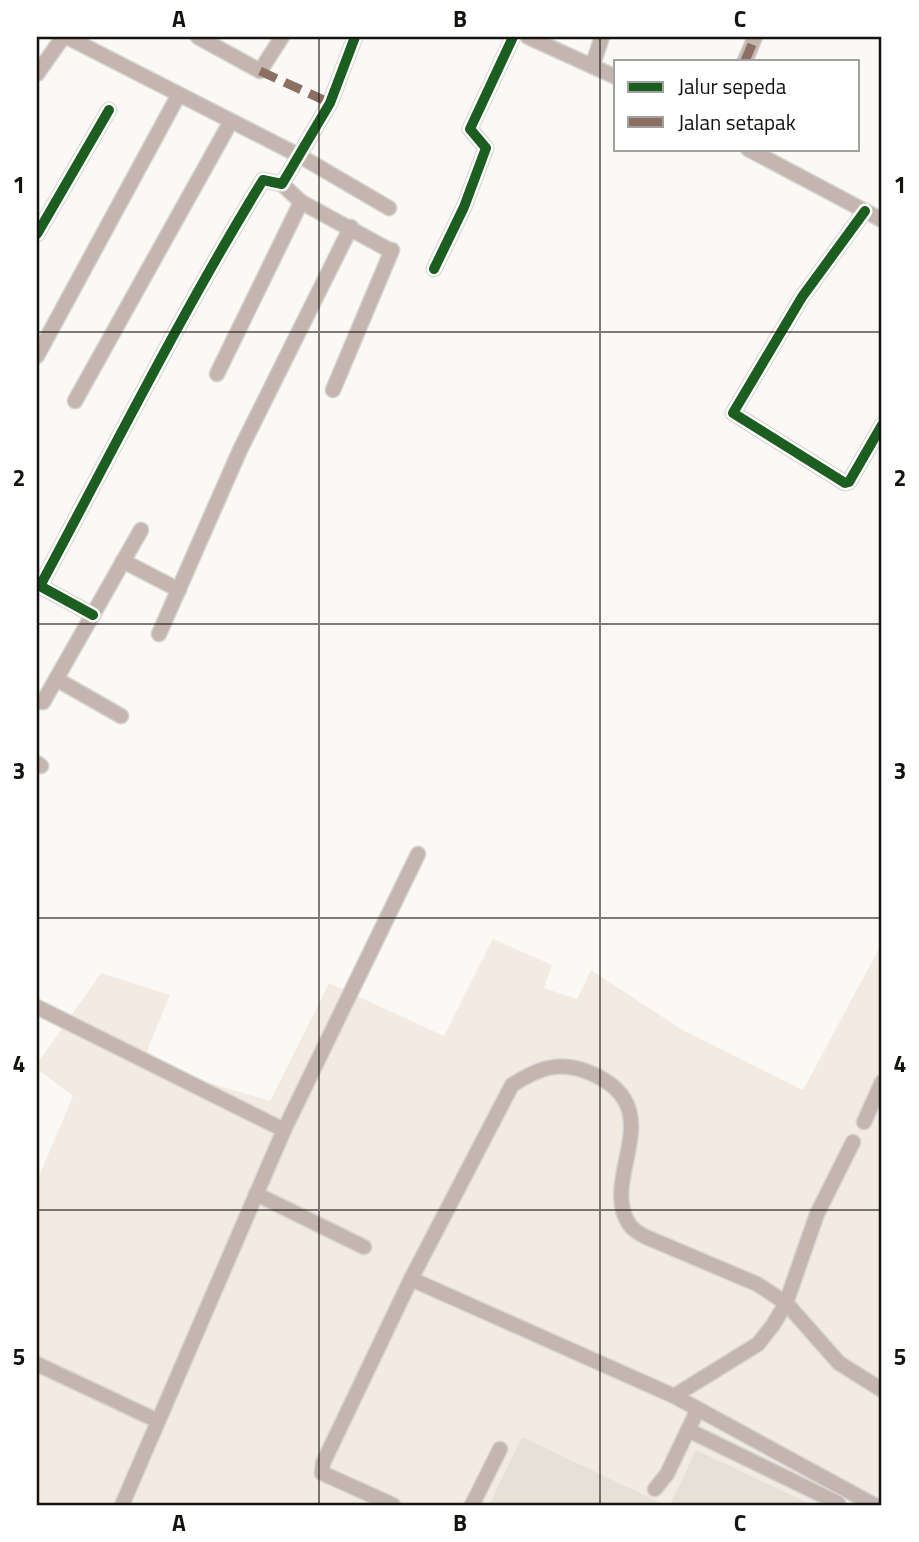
<svg xmlns="http://www.w3.org/2000/svg" width="919" height="1542" viewBox="0 0 919 1542" font-family="'Titillium Web',sans-serif">
<style>
.industrial{fill:#f3eae1}
.building{fill:#e6e1d7}
.lines{fill:none;stroke-linecap:round;stroke-linejoin:round}
.minor-casing{stroke:#d5d4d2;stroke-width:17}
.minor{stroke:#c4b6ae;stroke-width:14}
.quiet{stroke:#8d6e63;stroke-width:9;stroke-dasharray:18 9;stroke-linecap:butt}
.cycleway-casing{stroke:#fff;stroke-width:15}
.cycleway{stroke:#1b5e20;stroke-width:10}
.grid{fill:none;stroke:#151310;stroke-width:2;stroke-opacity:0.55}
.neatline{fill:none;stroke:#151310;stroke-width:2.5}
.grid-label{font-size:23px;text-anchor:middle;font-weight:bold;fill:#151310}
</style>
<rect width="100%" height="100%" fill="#fbf9f6"/>
<!-- industrial -->
<path class="industrial" d="M493 939 552 965 544 988 577 999 591 970 681 1029 803 1090 882 943V1505H37V1181L73 1096 37 1069V1064L101 973 170 995 142 1063 270 1101 329 983 444 1036Z"/>
<!-- building -->
<g class="building">
<path d="M522 1437 665 1505H489Z"/>
<path d="M696 1450 812 1505H670Z"/>
</g>
<g class="lines">
<defs>
<g id="minor">
<path d="M67 37 300 156 389 208"/>
<path d="M198 37 260 71 282 37"/>
<path d="M528 37 616 77"/>
<path d="M745 61 755 37"/>
<path d="M593 64 602 37"/>
<path d="M37 74 63 37"/>
<path d="M748 149 882 220"/>
<path d="M301 202 391 251"/>
<path d="M865 211 802 297 733 413 845 483 849 482 882 425"/>
<path d="M37 234 109 110"/>
<path d="M434 269 464 207 486 148 470 129 513 37"/>
<path d="M37 356 178 96"/>
<path d="M217 374 301 202 282 184"/>
<path d="M333 390 392 250"/>
<path d="M75 401 230 123"/>
<path d="M123 561 179 590"/>
<path d="M93 615 40 586C113 450 182 312 263 180L282 184 330 103 355 37"/>
<path d="M159 634 240 450 351 227"/>
<path d="M56 679 121 716"/>
<path d="M37 702H43L141 530"/>
<path d="M37 763 41 766"/>
<path d="M37 1007 284 1130"/>
<path d="M864 1122 882 1082"/>
<path d="M853 1142 817 1214 786 1303 773 1325 758 1344 674 1396 874 1505"/>
<path d="M256 1194 364 1247"/>
<path d="M411 1279 674 1396"/>
<path d="M37 1364 158 1421"/>
<path d="M698 1409 688 1430 838 1503"/>
<path d="M655 1489 667 1474 688 1430"/>
<path d="M122 1505 284 1130 418 854"/>
<path d="M393 1505 322 1473 323 1463 411 1279 512 1085C537 1069 558 1060 588 1072 675 1107 598 1177 629 1224 633 1230 640 1234 646 1237L757 1284 786 1303 839 1363 882 1390"/>
<path d="M472 1505 500 1449"/>
</g>
</defs>
<!-- minor casing -->
<use href="#minor" class="minor-casing"/>
<!-- minor -->
<use href="#minor" class="minor"/>
<!-- quiet -->
<g class="quiet">
<path d="M745 61 755 37"/>
<path d="M260 71 330 103"/>
</g>
<defs>
<g id="cycleway">
<path d="M865 211 802 297 733 413 845 483 849 482 882 425"/>
<path d="M37 234 109 110"/>
<path d="M434 269 464 207 486 148 470 129 513 37"/>
<path d="M93 615 40 586C113 450 182 312 263 180L282 184 330 103 355 37"/>
</g>
</defs>
<!-- cycleway casing -->
<use href="#cycleway" class="cycleway-casing"/>
<!-- cycleway -->
<use href="#cycleway" class="cycleway"/>
</g>
<!-- grid -->
<path class="grid" d="M319 37V1505M600 37V1505M37 332H882M37 624H882M37 918H882M37 1210H882"/>
<!-- border -->
<rect width="919" height="1542" fill="none" stroke="#ffffff" stroke-width="77"/>
<!-- legend -->
<rect x="614" y="60" width="245" height="91" fill="#ffffff" stroke="#a1a19f" stroke-width="2"/>
<rect x="628" y="82" width="35" height="10" fill="#1b5e20" stroke="#a1a19f" stroke-width="2"/>
<text x="678" y="94" font-size="21" fill="#151310">Jalur sepeda</text>
<rect x="628" y="117" width="35" height="10" fill="#8d6e63" stroke="#a1a19f" stroke-width="2"/>
<text x="678" y="130" font-size="21" fill="#151310">Jalan setapak</text>
<rect x="38" y="38" width="842" height="1466" class="neatline"/>
<g class="grid-label">
<text x="179" y="27">A</text>
<text x="460" y="27">B</text>
<text x="740" y="27">C</text>
<text x="19" y="193">1</text>
<text x="900" y="193">1</text>
<text x="19" y="486">2</text>
<text x="900" y="486">2</text>
<text x="19" y="779">3</text>
<text x="900" y="779">3</text>
<text x="19" y="1072">4</text>
<text x="900" y="1072">4</text>
<text x="19" y="1365">5</text>
<text x="900" y="1365">5</text>
<text x="179" y="1531">A</text>
<text x="460" y="1531">B</text>
<text x="740" y="1531">C</text>
</g>
</svg>
